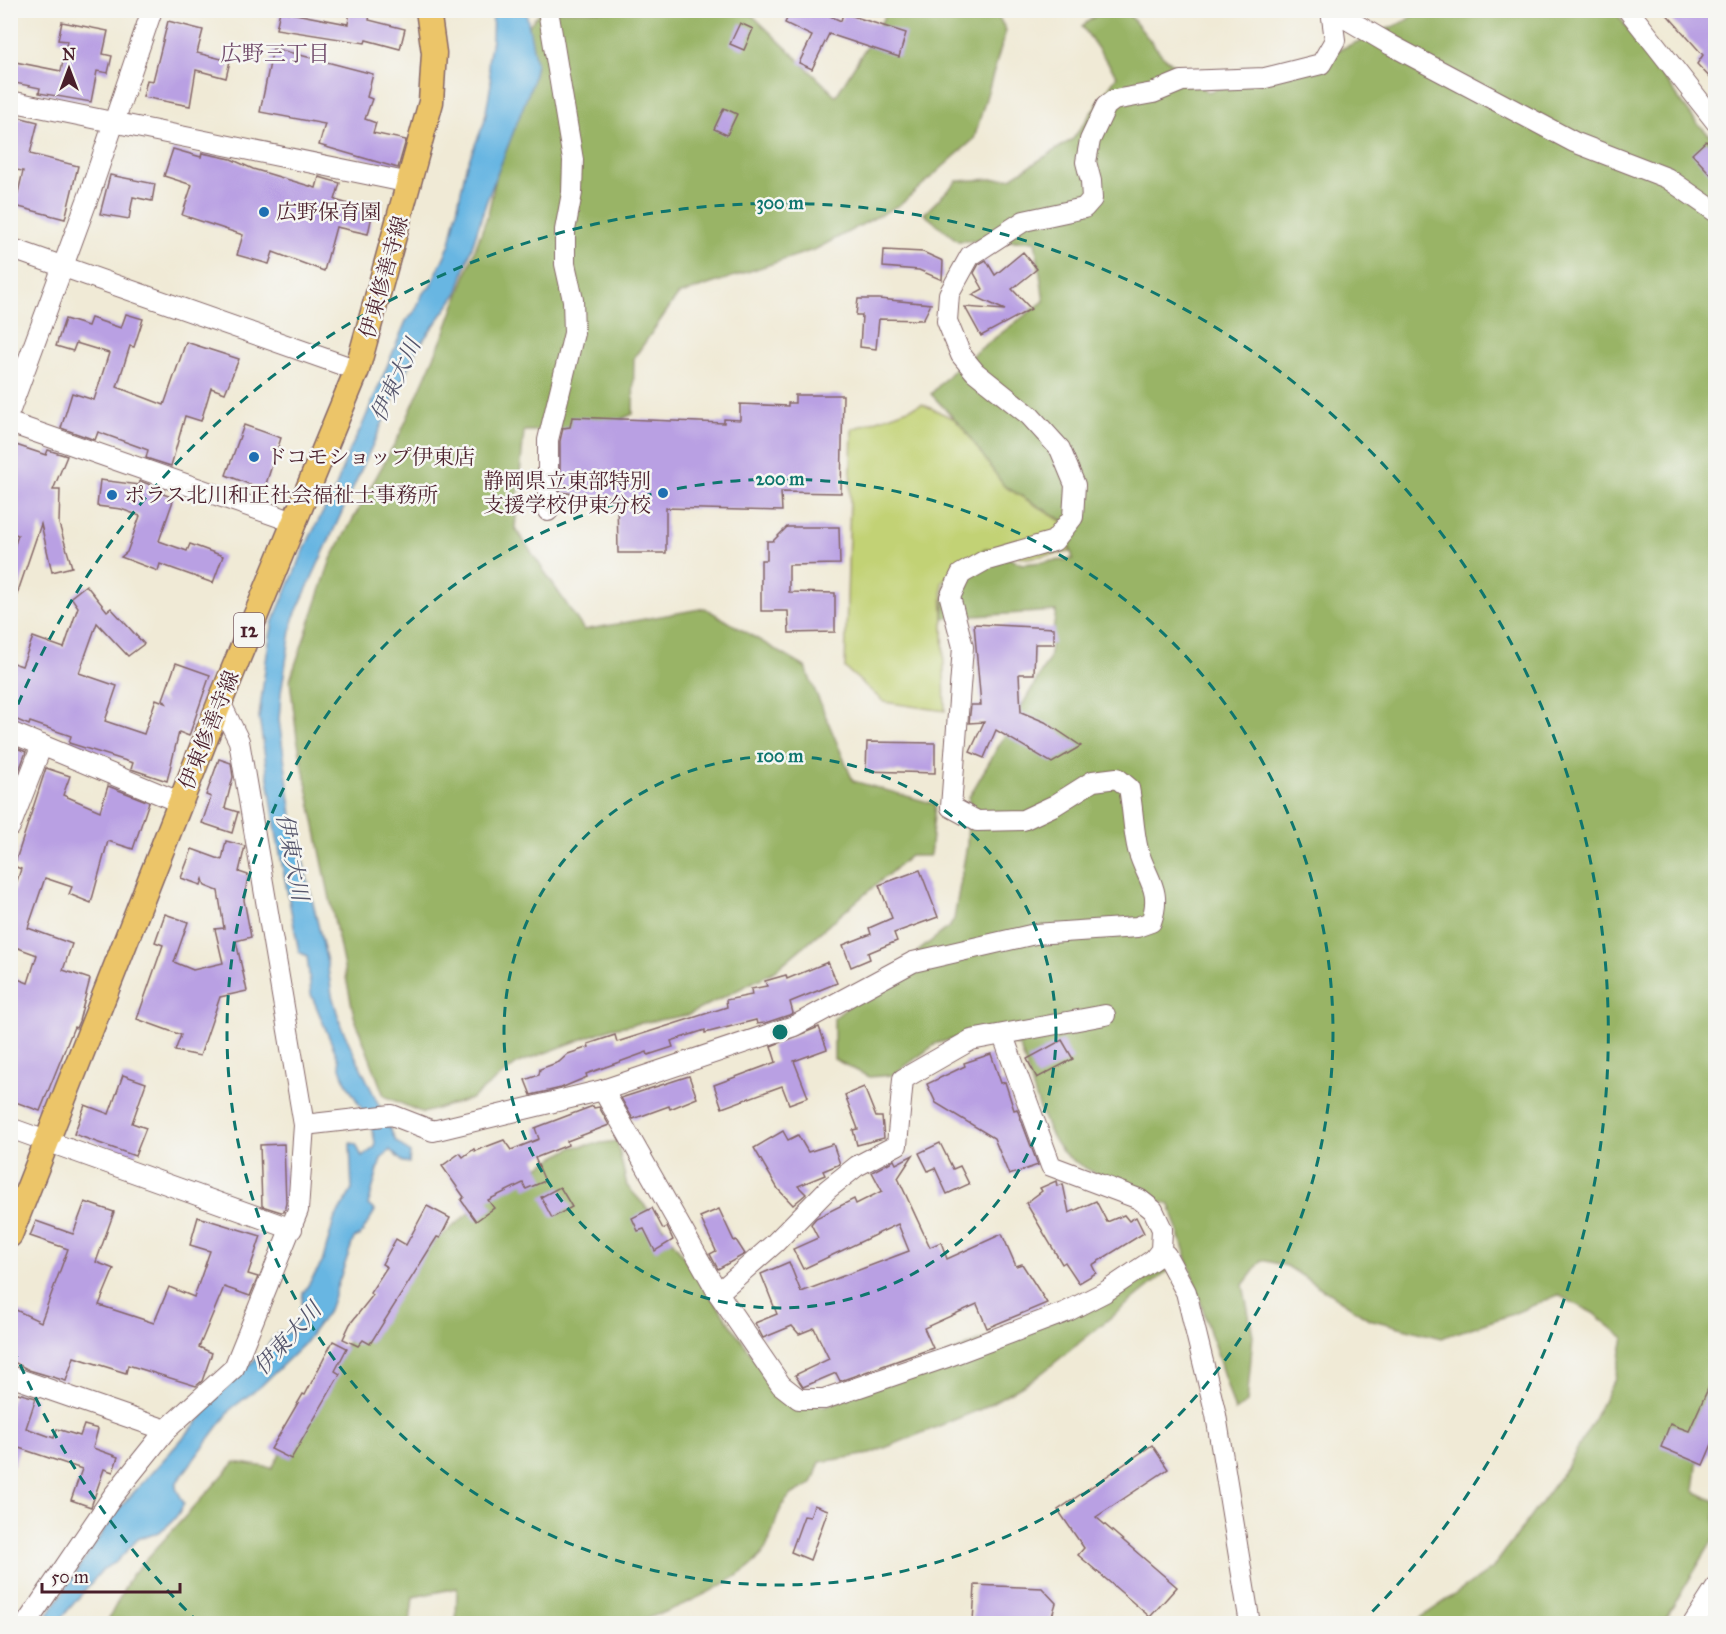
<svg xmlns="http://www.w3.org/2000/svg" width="1726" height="1634" viewBox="0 0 1726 1634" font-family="'IM FELL Great Primer','Noto Serif JP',serif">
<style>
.green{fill:#c2d275;stroke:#867850;stroke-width:1.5}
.forest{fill:#99b466;stroke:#726a48;stroke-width:1.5}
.water{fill:#67b6e2;stroke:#586a86;stroke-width:1.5}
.building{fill:#b9a0e3}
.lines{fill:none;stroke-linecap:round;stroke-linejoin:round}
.minor-casing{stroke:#846667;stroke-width:22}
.major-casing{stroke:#846667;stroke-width:27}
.minor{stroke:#fff;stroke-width:20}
.major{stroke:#ecc569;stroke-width:24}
.ring{fill:none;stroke:#0f766e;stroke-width:3;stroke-dasharray:10 8}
.poi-dot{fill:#1f6fb2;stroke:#f6f6f2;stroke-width:2}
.labels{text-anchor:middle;stroke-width:5;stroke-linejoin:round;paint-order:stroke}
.shield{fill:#f6f6f2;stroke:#7e6067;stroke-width:1.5}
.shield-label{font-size:20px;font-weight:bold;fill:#4a1f2b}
.poi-label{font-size:21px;fill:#4a1f2b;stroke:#f6f6f2;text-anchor:start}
.street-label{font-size:21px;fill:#4a1f2b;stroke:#f6f6f2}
.neighbourhood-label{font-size:22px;fill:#714c6b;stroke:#f6f6f2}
.water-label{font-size:22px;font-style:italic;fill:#54546b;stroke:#f6f6f2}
.centre{fill:#0f766e;stroke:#f6f6f2;stroke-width:3}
.ring-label{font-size:18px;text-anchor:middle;font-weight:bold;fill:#0f766e;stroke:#f6f6f2;stroke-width:5;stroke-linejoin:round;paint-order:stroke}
</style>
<rect width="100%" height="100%" fill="#f6f6f2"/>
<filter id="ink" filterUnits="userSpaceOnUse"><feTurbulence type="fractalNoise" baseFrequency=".0167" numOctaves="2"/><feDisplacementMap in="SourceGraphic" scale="12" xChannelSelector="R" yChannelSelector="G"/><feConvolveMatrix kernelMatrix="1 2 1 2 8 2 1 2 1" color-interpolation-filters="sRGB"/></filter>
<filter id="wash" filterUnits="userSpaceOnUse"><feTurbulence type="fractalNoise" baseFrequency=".008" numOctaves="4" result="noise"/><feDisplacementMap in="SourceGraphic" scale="24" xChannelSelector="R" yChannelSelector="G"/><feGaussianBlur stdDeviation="1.35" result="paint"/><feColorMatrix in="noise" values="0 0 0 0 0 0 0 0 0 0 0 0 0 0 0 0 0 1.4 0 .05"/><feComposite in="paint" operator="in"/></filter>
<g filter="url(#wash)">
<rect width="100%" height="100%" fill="#f0ead6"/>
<!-- green -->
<path class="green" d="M922 404 959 421 1004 486 1066 524 1070 552 1026 558 987 548 942 581 945 711 884 702 845 668 852 429Z"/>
<!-- forest -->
<g class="forest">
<path d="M541 11H751L750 13 836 96 888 11H995L1006 30 974 139 901 204 816 249 678 295 634 358 633 414 599 429 524 431 515 528 584 630 705 608 805 667 853 781 935 804 930 856H910L773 972 688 1015 612 1028 518 1063 471 1099 423 1113 384 1096 354 1016 297 738 290 680 331 559 401 432 445 332 488 214 529 25Z"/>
<path d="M1102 11H1126L1162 55 1207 92 1304 65 1408 20 1416 11H1615L1696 122 1716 141V1382L1703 1413 1694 1491 1715 1501 1716 1535 1663 1623H1413L1492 1569 1567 1467 1594 1419 1615 1378 1624 1338 1593 1313 1558 1295 1510 1315 1441 1338 1369 1319 1287 1266 1262 1260 1243 1285 1253 1335 1247 1403 1235 1411 1170 1205C1142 1193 1081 1172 1062 1151 1043 1130 1029 1074 1020 1047L982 1032 937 1043 893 1075 869 1077 834 1059V1018L950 926 954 919 967 845 969 797 1049 659 1056 611 943 618 946 578 985 548 1022 564 1073 559 1064 521 1004 486 964 429 931 394 955 368 1044 301 1035 241H958L924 214 957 181 1011 178 1073 139 1117 76 1082 26Z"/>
<path d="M617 1141 627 1186 659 1221 776 1390 825 1407 1159 1264 1168 1271 1037 1377 981 1409 870 1454 820 1462 812 1484C805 1488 793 1492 788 1498 774 1513 774 1540 761 1556 736 1584 658 1619 622 1624L456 1623 457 1588 413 1597 410 1623 106 1624 131 1576 235 1462 272 1468 350 1338 431 1245 495 1191 573 1147Z"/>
</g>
<!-- water -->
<path class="water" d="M493 11H526L536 64 532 84 486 203 457 294 416 350 293 619 281 693 279 720 292 815 327 962 332 995 341 1026 396 1141 410 1153 409 1163 403 1162 390 1150 381 1159 368 1205 375 1211 360 1236 354 1238 329 1310 304 1344 261 1386 232 1408 177 1482 176 1488 184 1503C176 1522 159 1536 139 1538L115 1563 103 1569 57 1623 42 1624 116 1512 202 1417 206 1409 265 1349 279 1331 289 1333 300 1319 303 1293 322 1263 334 1220 352 1190 350 1143 356 1144 362 1157 375 1147C376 1118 340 1085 339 1061L311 994 307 956 299 952 277 838 259 717 267 654 273 621 310 537 336 487 347 455 362 426 406 321 415 311 423 293 430 287 450 244 466 167 484 123 488 101 491 84 488 62 492 40Z"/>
<g id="blocks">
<!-- building -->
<g class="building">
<path d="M791 10H817L841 21 843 13 906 33 899 57 829 34 812 69 799 63 812 36 785 23Z"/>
<path d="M1663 10H1716V84L1697 64 1703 55Z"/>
<path d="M280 11 348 24 350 11 370 14 369 20 405 29 400 49 366 40 365 43 276 29Z"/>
<path d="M168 21 203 30 197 53 230 61 226 78 196 70 190 106 143 97 147 80 153 81Z"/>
<path d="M62 22 108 31 103 54 112 56 108 73 97 71 91 102 39 93 40 88 10 82V61L61 71 67 41 58 40Z"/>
<path d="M740 23 753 29 744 50 730 44Z"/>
<path d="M273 48 373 74 367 97 372 99 365 119 376 123 373 133 406 140 398 168 319 145 325 124 260 112Z"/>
<path d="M724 108 737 114 727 135 714 129Z"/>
<path d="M10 115 38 122 30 154 78 166 65 219 15 206 23 171 10 169Z"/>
<path d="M1706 141 1716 151V180L1692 154Z"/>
<path d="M173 149 201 157 202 153 231 159 253 169 316 188 319 177 340 183 335 200 373 211 368 234 336 227 324 271 273 252 269 264 237 255 243 235 182 215 192 185 164 176Z"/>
<path d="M110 175 155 184 152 201 133 197 129 219 100 214Z"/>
<path d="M884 250 923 252 943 261 942 280 919 270 883 267Z"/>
<path d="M1023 252 1037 269 1012 289 1031 309 981 336 965 307 1005 310 972 295 983 289 974 273 979 264 986 260 995 275Z"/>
<path d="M858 299H879L931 304 923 320 879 319 876 349 860 347 862 315H856Z"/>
<path d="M126 314 143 319 134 347 130 346 117 387 164 405 186 342 239 359 225 393 211 388 201 421 185 416 171 466 146 458 148 450 98 432 95 440 61 428 72 393 94 400 109 353 76 343 73 351 56 346 65 319 88 326 91 318 121 328Z"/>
<path d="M795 395H843L841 493 781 492 782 511 666 508V553H618L617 496 596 497 560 492V441L563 428 570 427 572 417 724 423V419L740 420V404L788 406V403H795Z"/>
<path d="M244 425 281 438 264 490 226 475Z"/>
<path d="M16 445 46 455 48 450 67 456 53 490H60L59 524 72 567 52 572 41 524 13 606H10V560L18 535 10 532V459Z"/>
<path d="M100 480 139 485 140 481 164 490 163 494 174 498 159 541 187 551 190 544 223 556 213 583 160 564 158 571 121 557 127 552 140 516 121 509 97 506Z"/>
<path d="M787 527H839L840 564 789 565V592L835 593V632L789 633 788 611H761V560H767V541H773Z"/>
<path d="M86 585 107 611 111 608 144 644 128 656 97 623 79 673 117 686 105 721 144 734 156 699 166 703 163 699 176 663 210 675 189 736 179 732 167 781 131 769 133 763 69 743 71 736 30 722 29 725 10 717V662L22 666 33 637 64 648 78 607 71 597Z"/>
<path d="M974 624 1054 628V644H1035L1034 674H1019L1021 712 1045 722 1081 746 1052 763 996 730 984 758 970 752 984 722 969 723 971 705H981Z"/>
<path d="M867 742 935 743V773L866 771Z"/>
<path d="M10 745 26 752 11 792H10Z"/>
<path d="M219 759 231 763 233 777 225 808 238 812 232 833 202 823 211 797 206 795Z"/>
<path d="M46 768 70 776 63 795 100 811 108 786 149 802 133 849 108 841 91 903 69 894 72 887 45 878 28 928 72 944 63 970 90 979 79 1021 76 1028 74 1027 40 1111 10 1100V976L28 983 37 955 10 945V902L21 869 14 866Z"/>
<path d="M226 841 245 846 239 872 248 875 244 900 251 937 236 941 247 991 220 997 200 1056 175 1051 181 1035 137 1019 163 945 155 942 165 914 188 922 174 962 193 970 223 963 215 929 224 928 218 891 205 886 203 879 201 885 181 878 192 849 222 860Z"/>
<path d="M920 870 938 917 894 933 897 941 868 953 870 959 851 967 843 945 871 934 869 928 892 918 879 885Z"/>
<path d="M828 962 837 983 790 1002 793 1013 789 1015 765 1023 757 1024 756 1020 705 1033V1030L671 1041 673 1047 648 1055 647 1052 586 1074 587 1077 561 1088 531 1095 525 1080 539 1075 540 1069 559 1062 568 1054 589 1047 588 1044 615 1035 617 1042 727 1007 726 1000 752 995 751 989 767 986 765 981 786 975 787 979Z"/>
<path d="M819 1027 827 1049 794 1061 808 1097 789 1104 782 1086 722 1108 714 1085 776 1062 771 1046Z"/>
<path d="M1062 1040 1073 1059 1037 1078 1027 1059Z"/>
<path d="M991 1054 1001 1083 1005 1082 1014 1110 1017 1109 1038 1165 1009 1175 994 1138 936 1103 927 1084 965 1066 964 1063Z"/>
<path d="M123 1075 146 1083 132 1123 146 1128 135 1156 74 1134 85 1105 109 1114Z"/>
<path d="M689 1076 697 1098 670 1109 669 1106 633 1119 621 1098Z"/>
<path d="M864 1087 876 1117H882L884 1138 857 1145 853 1130 858 1129 845 1095Z"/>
<path d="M593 1106 594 1108 599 1107 609 1125 567 1141 568 1145 535 1158 545 1181 526 1189 523 1183 488 1200 494 1208 476 1221 461 1200 464 1197 442 1166 460 1153 463 1157 474 1149 475 1151 504 1140 511 1150 539 1139 535 1128Z"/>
<path d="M783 1131 788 1140 798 1135 808 1152 833 1144 840 1164 823 1171 825 1175 798 1186 806 1194 793 1205 778 1189 754 1148Z"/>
<path d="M940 1143 953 1169 960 1166 969 1184 947 1194 935 1168 928 1171 919 1153Z"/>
<path d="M284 1144 286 1203 284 1212H281L262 1206 260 1145Z"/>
<path d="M913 1155 898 1178 930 1247 941 1242 947 1259 1002 1234 1016 1266 1022 1264 1047 1303 987 1328 977 1304 924 1328 933 1348 840 1381 836 1373 803 1387 795 1375 829 1359 814 1328 799 1334 792 1326 763 1338 755 1323 777 1314 761 1274 789 1262 801 1292 909 1251 898 1224 803 1269 793 1249 818 1238 811 1224 816 1218 854 1199 856 1204 882 1191 872 1172 894 1160 896 1164Z"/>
<path d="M1056 1181 1057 1186 1063 1184 1069 1213 1096 1201 1107 1222 1124 1215 1129 1221 1136 1217 1144 1233 1092 1265 1096 1273 1079 1283 1065 1262 1062 1264 1026 1203 1042 1191 1040 1188Z"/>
<path d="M560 1187 572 1207 552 1218 541 1197Z"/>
<path d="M85 1202 114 1212 96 1262 114 1269 99 1305 154 1323 169 1287 194 1297 210 1251 190 1245 198 1217 261 1236 248 1274 258 1277 250 1296 224 1287 199 1347 212 1353 202 1381 196 1386 128 1365 126 1373 74 1357 66 1381 29 1370 10 1360V1320L14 1309 41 1322 68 1249 30 1236 36 1221 73 1234Z"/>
<path d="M427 1206 450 1218 440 1238 437 1237 370 1344 363 1340 358 1346 343 1339 350 1324 373 1295 370 1293 387 1267 382 1264 396 1239 406 1245Z"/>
<path d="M652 1208 663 1229 667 1227 673 1240 655 1251 644 1229 638 1231 632 1218Z"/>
<path d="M719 1209 734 1241 736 1240 745 1254 718 1269 710 1254 716 1251 700 1217Z"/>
<path d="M333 1341 347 1348 335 1371 340 1374 291 1459 271 1449 303 1394 305 1395Z"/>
<path d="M1716 1371V1435L1703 1465 1661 1447 1670 1424 1689 1431Z"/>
<path d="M14 1392 36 1398 26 1428 54 1438 57 1429 80 1436 84 1425 98 1429 93 1448 118 1457 113 1472 104 1469 91 1507 71 1500 82 1469 19 1448 14 1466 10 1465V1405Z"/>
<path d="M1152 1445 1168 1469 1096 1517 1177 1587 1150 1617 1078 1555 1084 1548 1058 1510Z"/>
<path d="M814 1505 828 1510 810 1560 791 1552 804 1516 810 1517Z"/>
<path d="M975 1585 1042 1588 1056 1603 1050 1623H973Z"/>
</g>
</g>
</g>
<g filter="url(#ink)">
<use href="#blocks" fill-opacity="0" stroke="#846667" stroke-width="1.5"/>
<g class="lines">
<defs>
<g id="minor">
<path d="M1342 10 1350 21 1391 45 1574 142 1667 178 1716 212"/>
<path d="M1628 10 1716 122"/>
<path d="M10 101 410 183"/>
<path d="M10 248 357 370"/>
<path d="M10 410 91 190 152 10"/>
<path d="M10 423 294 522"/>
<path d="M548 511V440L574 333 573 300 565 264V230L572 193 573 160 548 10"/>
<path d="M10 732 179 802"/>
<path d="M10 827 42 745"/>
<path d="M603 1090 718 1293 781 1385 799 1399H824L947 1357 1066 1312 1105 1292 1154 1259 1161 1250 1162 1229 1153 1210 1139 1199 1051 1166 1003 1036"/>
<path d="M304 1125 392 1115 433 1131 603 1090 794 1026 913 962 1035 934 1137 927 1151 922C1163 889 1146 879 1138 850 1133 830 1133 808 1129 788L1117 778 1093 781 1055 805 1023 820 977 821 951 807 963 647 950 597 961 574 984 561 1054 541 1073 517 1075 485 1060 449 1030 416 975 372 961 355 947 321 949 294 970 256 1024 221 1084 208 1092 199 1091 181 1086 162 1090 140 1106 106 1114 100 1153 93 1182 81 1265 78 1321 64 1335 40 1331 10"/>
<path d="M10 1128 292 1229"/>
<path d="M1166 1255 1186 1292 1216 1415 1250 1624"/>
<path d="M718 1293 775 1243 828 1189 857 1166 897 1145 903 1079 971 1040 1105 1015"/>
<path d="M10 1376 166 1430"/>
<path d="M26 1624 113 1496 166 1430 234 1368 298 1210 304 1125 239 741 220 702"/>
<path d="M1693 1624 1716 1588"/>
</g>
<path id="major" d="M10 1235 220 702 357 370 431 102 434 53 428 10"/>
</defs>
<!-- minor casing -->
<use href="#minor" class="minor-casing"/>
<!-- major casing -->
<use href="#major" class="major-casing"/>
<!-- minor -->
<use href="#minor" class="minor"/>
<!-- major -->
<use href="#major" class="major"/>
</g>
</g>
<!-- distance rings -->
<g class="ring">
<circle cx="780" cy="1032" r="276"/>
<circle cx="780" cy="1032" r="553"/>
<path d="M199 1623A829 829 0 0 1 11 1343M11 721A829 829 0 1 1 1361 1623"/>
</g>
<!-- markers -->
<g class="poi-dot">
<circle cx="264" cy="212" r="6"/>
<circle cx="254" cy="457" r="6"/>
<circle cx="663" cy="493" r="6"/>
<circle cx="112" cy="495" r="6"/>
</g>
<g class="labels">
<!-- shield labels -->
<rect class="shield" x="234" y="613" width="30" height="34" rx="4.5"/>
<g class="shield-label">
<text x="249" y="637">12</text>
</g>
<!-- poi labels -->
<g class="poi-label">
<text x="276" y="219">広野保育園</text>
<text x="266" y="464">ドコモショップ伊東店</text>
<text x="651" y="488" text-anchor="end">静岡県立東部特別<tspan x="651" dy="24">支援学校伊東分校</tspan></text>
<text x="124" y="502">ポラス北川和正社会福祉士事務所</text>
</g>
<!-- street labels -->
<g class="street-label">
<text transform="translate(384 277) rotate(-74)" y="7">伊東修善寺線</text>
<text transform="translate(209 730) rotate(-68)" y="7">伊東修善寺線</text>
</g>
<!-- neighbourhood labels -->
<g class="neighbourhood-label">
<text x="275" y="61">広野三丁目</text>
</g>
<!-- water labels -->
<g class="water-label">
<text transform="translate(395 380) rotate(-65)" y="8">伊東大川</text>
<text transform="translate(293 857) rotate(79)" y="8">伊東大川</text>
<text transform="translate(287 1338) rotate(-48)" y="8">伊東大川</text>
</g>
</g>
<circle cx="780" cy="1032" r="9" class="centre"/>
<g class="ring-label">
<text x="780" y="209">300 m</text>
<text x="780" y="485">200 m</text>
<text x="780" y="762">100 m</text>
</g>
<!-- margin -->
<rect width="1726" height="1634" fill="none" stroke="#f6f6f2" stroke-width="36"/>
<!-- north arrow -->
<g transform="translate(69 69)" stroke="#f6f6f2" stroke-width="4.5" paint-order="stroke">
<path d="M0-4.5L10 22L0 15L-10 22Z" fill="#4a1f2b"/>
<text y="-9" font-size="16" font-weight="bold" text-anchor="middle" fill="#4a1f2b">N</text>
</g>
<!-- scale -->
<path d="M42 1583v9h138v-9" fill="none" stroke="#4a1f2b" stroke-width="3"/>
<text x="51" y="1583" font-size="18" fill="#4a1f2b" stroke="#f6f6f2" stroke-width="4.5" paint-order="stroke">50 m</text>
</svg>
